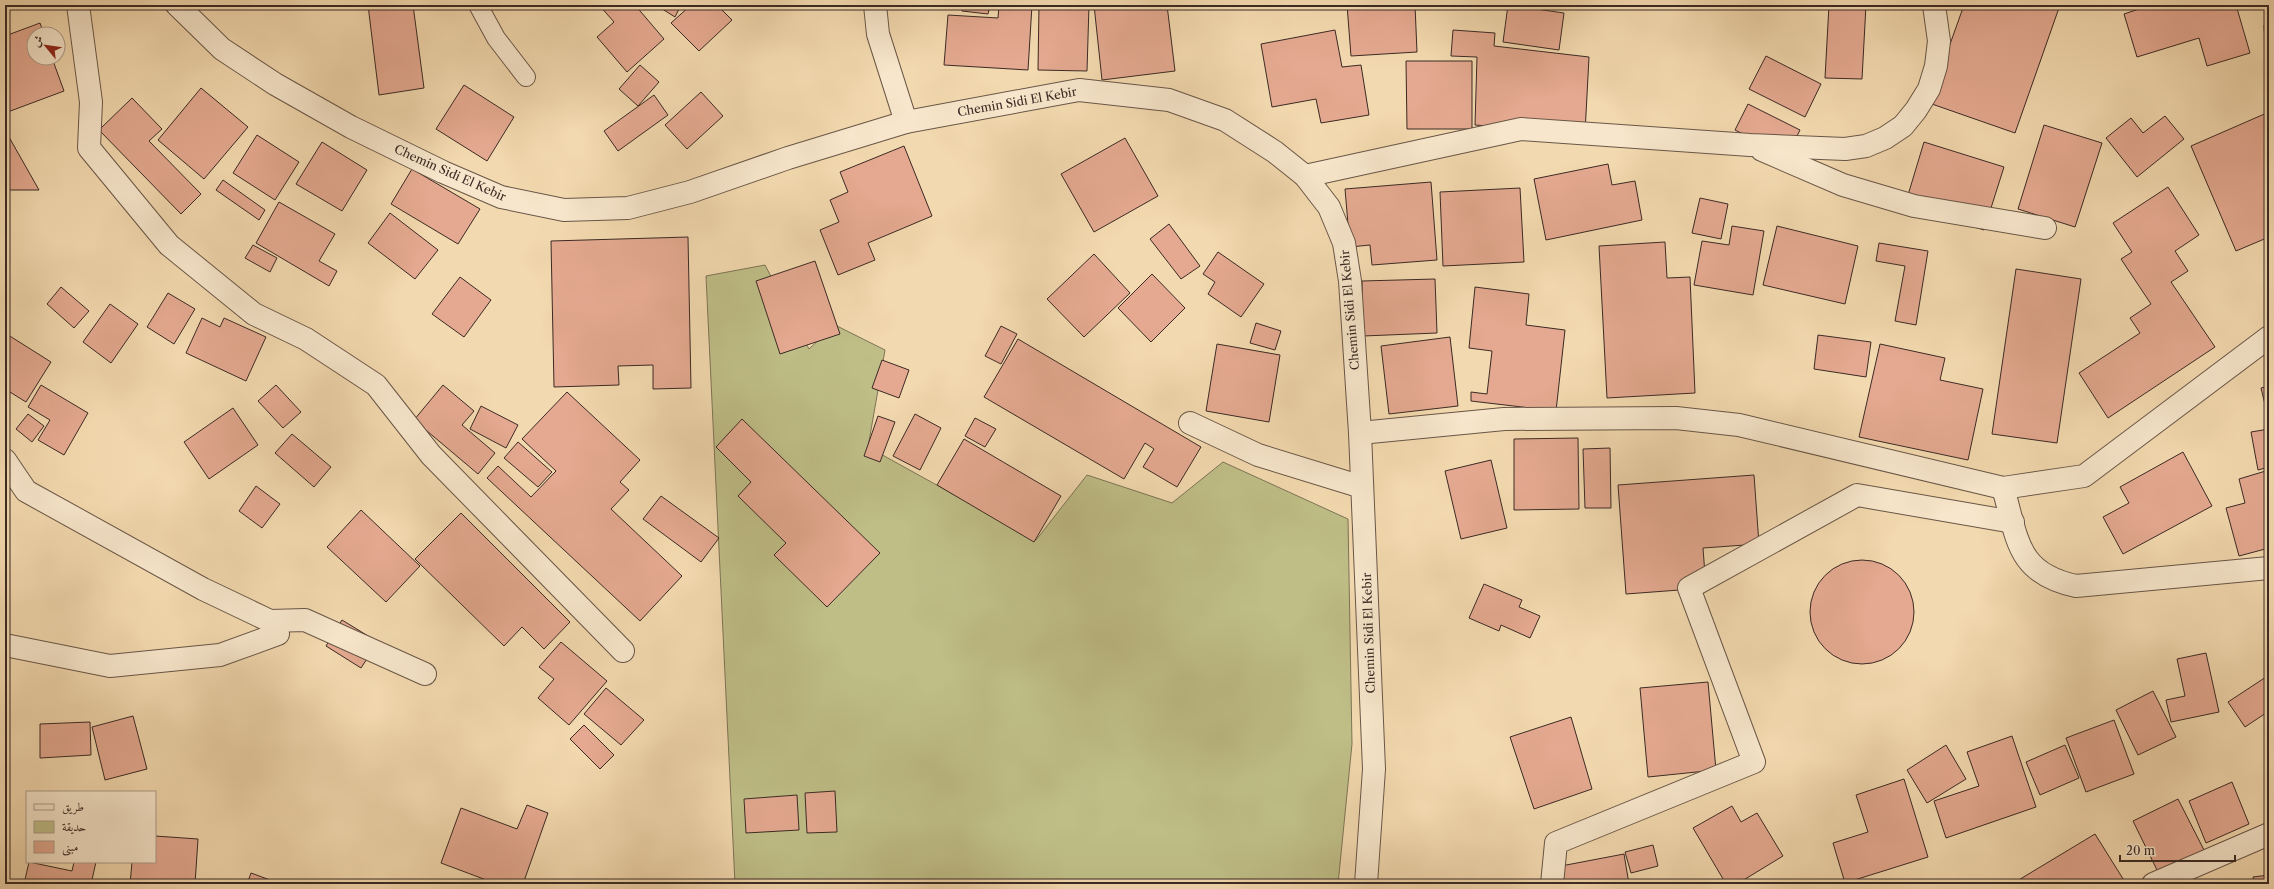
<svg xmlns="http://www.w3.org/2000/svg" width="2274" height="889" viewBox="0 0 2274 889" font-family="'Libre Caslon Text',Amiri,serif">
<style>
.green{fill:#bfbe87;stroke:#7d7456}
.building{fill:#e4a990;stroke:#3b2a24}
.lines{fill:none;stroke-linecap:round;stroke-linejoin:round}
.service-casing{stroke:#695647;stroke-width:20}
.minor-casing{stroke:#695647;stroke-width:24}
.tertiary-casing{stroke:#695647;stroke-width:24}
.service{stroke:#f7e6cb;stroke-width:18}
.minor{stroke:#f7e6cb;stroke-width:22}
.tertiary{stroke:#f7e6cb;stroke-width:22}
.labels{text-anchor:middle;stroke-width:4;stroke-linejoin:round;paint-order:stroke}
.street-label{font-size:12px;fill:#3b2a24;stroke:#f7e6cb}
</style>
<rect width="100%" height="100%" fill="#f3d9af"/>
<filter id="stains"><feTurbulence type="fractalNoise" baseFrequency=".005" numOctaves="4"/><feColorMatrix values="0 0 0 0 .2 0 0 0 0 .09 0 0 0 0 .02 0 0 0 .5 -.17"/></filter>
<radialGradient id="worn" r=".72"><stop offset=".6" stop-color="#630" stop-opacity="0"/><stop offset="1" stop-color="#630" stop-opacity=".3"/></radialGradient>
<!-- green -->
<path class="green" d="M765 265 809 349 835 325 885 350 868 447 1036 540 1087 475 1172 503 1223 462 1348 519 1352 744 1338 884H735L706 276Z"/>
<!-- building -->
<g class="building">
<path d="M368 5H413L424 88 379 95Z"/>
<path d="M599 5H635L664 39 627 72 597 37 614 22Z"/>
<path d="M656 5H681L675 17Z"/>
<path d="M691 5H717L732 20 699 51 671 23Z"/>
<path d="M962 5H990L988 14 962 11Z"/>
<path d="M999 5H1032L1028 70 944 65 948 15 998 18Z"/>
<path d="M1039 5H1089L1087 71 1038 70Z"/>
<path d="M1094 5H1167L1175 71 1102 80Z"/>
<path d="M1347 5H1415L1417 52 1351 56Z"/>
<path d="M1508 5 1564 13 1559 50 1503 42Z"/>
<path d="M1513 5H1546V8Z"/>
<path d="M1829 5H1866L1862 79 1825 78Z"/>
<path d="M1964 5H2060L2015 133 1929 103Z"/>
<path d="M2151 5H2236L2250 53 2207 66 2199 38 2137 57 2124 14Z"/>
<path d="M40 23 44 34H34V58H52L64 91 5 113V36Z"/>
<path d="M2269 24V61L2266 62 2264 25Z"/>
<path d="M1335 30 1342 67 1361 65 1369 115 1321 123 1316 99 1272 107 1261 44Z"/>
<path d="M1453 30 1495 33 1494 46 1589 57 1585 133 1475 125 1477 57 1451 56Z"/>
<path d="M1766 56 1821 84 1805 117 1749 89Z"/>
<path d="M1406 61H1472V129H1407Z"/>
<path d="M640 65 659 82 638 106 619 89Z"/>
<path d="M464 85 514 117 487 161 436 129Z"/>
<path d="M201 88 248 127 204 179 158 140Z"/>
<path d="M701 92 723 116 687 149 665 125Z"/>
<path d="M654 95 668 115 618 151 604 131Z"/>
<path d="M132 98 162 129 149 141 201 194 181 214 99 130Z"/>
<path d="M1748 104 1800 130 1787 156 1735 130Z"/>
<path d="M2269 112V237L2236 251 2191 146Z"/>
<path d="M2165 116 2184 139 2137 177 2106 138 2131 118 2143 133Z"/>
<path d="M2044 125 2102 143 2075 227 2018 209Z"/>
<path d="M5 130 39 190H5Z"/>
<path d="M257 135 299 162 275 200 233 173Z"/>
<path d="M1125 138 1158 196 1094 232 1061 174Z"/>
<path d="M322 142 367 170 342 211 296 184Z"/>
<path d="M1924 142 2004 167 1984 230 1905 205Z"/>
<path d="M904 146 932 216 868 243 875 260 838 275 820 230 839 222 830 200 848 192 840 172Z"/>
<path d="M1608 164 1612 185 1635 181 1642 220 1546 240 1534 179Z"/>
<path d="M412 169 480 209 458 244 391 204Z"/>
<path d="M223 180 265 210 259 220 216 190Z"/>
<path d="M1431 182 1437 260 1372 265 1370 245 1350 247 1345 189Z"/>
<path d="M2168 187 2199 235 2175 251 2188 271 2171 282 2215 347 2108 418 2079 373 2140 333 2130 318 2151 304 2121 259 2132 252 2113 223Z"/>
<path d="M1520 188 1524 262 1443 266 1440 192Z"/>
<path d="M1700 198 1728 204 1721 239 1692 233Z"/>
<path d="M279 202 335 234 319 261 337 271 329 286 256 243Z"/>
<path d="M390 213 438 250 415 279 368 243Z"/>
<path d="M1169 224 1200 266 1181 279 1150 239Z"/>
<path d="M1732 226 1764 231 1753 295 1694 285 1702 241 1729 245Z"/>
<path d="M1777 226 1858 246 1845 304 1763 285Z"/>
<path d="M688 237 691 388 653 389V365L618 366 619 385 554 387 551 241Z"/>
<path d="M1665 242 1667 278 1690 277 1695 393 1607 398 1599 246Z"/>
<path d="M1879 243 1928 251 1916 325 1895 321 1905 266 1876 261Z"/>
<path d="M253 245 277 258 270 272 245 258Z"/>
<path d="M1218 252 1264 284 1241 317 1208 294 1215 282 1203 274Z"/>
<path d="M1094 254 1130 293 1084 337 1047 299Z"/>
<path d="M815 261 840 334 780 354 756 281Z"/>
<path d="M2016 269 2081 279 2057 443 1992 434Z"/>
<path d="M1152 274 1185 308 1151 342 1118 308Z"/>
<path d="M460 277 491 300 464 337 432 314Z"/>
<path d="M1435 279 1437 333 1363 336 1362 281Z"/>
<path d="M61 287 89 311 74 328 47 304Z"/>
<path d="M1475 287 1529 294 1526 325 1565 330 1556 411 1471 401V392L1487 394 1492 351 1469 348Z"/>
<path d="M168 293 195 309 174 344 147 327Z"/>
<path d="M110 304 138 324 111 363 83 342Z"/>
<path d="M202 318 220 327 224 318 266 337 246 381 186 353Z"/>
<path d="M1256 323 1281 331 1275 350 1250 343Z"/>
<path d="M1001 326 1017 334 1001 364 985 356Z"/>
<path d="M5 333 51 362 26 402 5 389V362L7 359 5 358Z"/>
<path d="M1818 335 1871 342 1866 377 1814 369Z"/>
<path d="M1450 337 1458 406 1389 414 1381 346Z"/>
<path d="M1018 339 1201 447 1177 487 1143 467 1154 449 1145 443 1124 479 984 397Z"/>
<path d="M1217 344 1280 355 1269 422 1206 411Z"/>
<path d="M1880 344 1945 358 1940 380 1983 389 1968 460 1859 437Z"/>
<path d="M882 360 909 370 899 398 872 388Z"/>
<path d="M41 385 88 413 64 455 38 440 50 420 28 407Z"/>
<path d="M276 385 301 412 283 428 258 401Z"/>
<path d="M443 385 474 411 462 425 495 453 478 474 414 420Z"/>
<path d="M2269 386V421L2261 388Z"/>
<path d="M567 392 640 460 620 482 629 490 611 509 682 576 640 621 487 478 498 466 531 497 556 471 522 439Z"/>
<path d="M481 406 518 425 506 448 470 429Z"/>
<path d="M233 408 258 445 209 479 184 442Z"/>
<path d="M28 414 44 426 32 442 16 429Z"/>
<path d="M915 414 941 428 920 470 893 456Z"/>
<path d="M878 416 895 422 880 462 864 456Z"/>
<path d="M975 418 996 429 985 447 965 436Z"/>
<path d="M742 419 880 553 827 607 774 555 786 543 738 496 751 482 716 447Z"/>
<path d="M2269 429V467L2258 470 2251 432Z"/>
<path d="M292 434 331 467 314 487 275 453Z"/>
<path d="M1578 438 1579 509 1514 510V439Z"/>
<path d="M964 439 1061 496 1034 542 937 485Z"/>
<path d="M518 442 552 472 538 487 504 458Z"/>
<path d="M1610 448 1611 508H1585L1583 449Z"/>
<path d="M2183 452 2212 506 2123 554 2103 517 2129 503 2120 487Z"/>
<path d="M1491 460 1507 528 1461 539 1445 471Z"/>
<path d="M2269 470V548L2239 556 2226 508 2245 503 2239 479Z"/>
<path d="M1754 475 1759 544 1703 548 1706 588 1626 594 1618 485Z"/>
<path d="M256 486 280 504 262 528 239 511Z"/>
<path d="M661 496 719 538 701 562 643 519Z"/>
<path d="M361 510 420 566 386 602 327 547Z"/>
<path d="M461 513 570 622 544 649 522 627 504 646 415 559Z"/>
<circle cx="1862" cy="612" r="52"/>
<path d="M1484 584 1522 600 1519 607 1540 616 1530 638 1501 625 1499 631 1469 618Z"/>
<path d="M342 620 378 642 361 668 326 646Z"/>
<path d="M561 642 607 681 569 725 538 698 554 679 539 667Z"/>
<path d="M2206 653 2219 712 2171 722 2166 700 2185 696 2177 659Z"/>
<path d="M2269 675V711L2245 727 2228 702Z"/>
<path d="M1708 682 1716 770 1648 777 1640 688Z"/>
<path d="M606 688 644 720 621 745 584 714Z"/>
<path d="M2153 691 2176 737 2138 755 2116 710Z"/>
<path d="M133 716 147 769 105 780 92 727Z"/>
<path d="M1571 717 1592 789 1534 809 1510 737Z"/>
<path d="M2114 720 2134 774 2086 792 2066 738Z"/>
<path d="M90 722 91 755 40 758V724Z"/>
<path d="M584 725 614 755 600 769 570 739Z"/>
<path d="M2012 736 2036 807 1946 838 1934 801 1979 786 1967 752Z"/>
<path d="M1946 745 1966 779 1927 803 1907 770Z"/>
<path d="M2065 745 2079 778 2040 795 2026 762Z"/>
<path d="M1904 779 1928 857 1845 883 1833 843 1868 832 1856 795Z"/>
<path d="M2232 782 2249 824 2206 843 2189 801Z"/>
<path d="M835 791 837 832 807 833 805 793Z"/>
<path d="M797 795 799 830 746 833 744 799Z"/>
<path d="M2178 799 2204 850 2158 872 2133 821Z"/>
<path d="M527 805 548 813 523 884H497L441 863 461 808 517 829Z"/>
<path d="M1732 806 1741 822 1757 813 1783 856 1737 884H1726L1693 828Z"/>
<path d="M2095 834 2125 882 2122 884H2012Z"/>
<path d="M155 836 198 839 195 884H130L132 862H155Z"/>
<path d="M1653 845 1658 866 1631 873 1625 852Z"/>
<path d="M1624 854 1629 884H1564L1561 866Z"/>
<path d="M29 862 72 871 74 862H96L91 884H24Z"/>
<path d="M251 873 281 884H247Z"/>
<path d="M2269 875V884H2254L2253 877Z"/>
</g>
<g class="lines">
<defs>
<path id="service" d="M478 5 496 38 526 77"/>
<g id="minor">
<path d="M78 5 91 102 89 148 169 245 254 314 306 339 376 385 431 455 623 651"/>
<path d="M875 5 878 34 906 122"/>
<path d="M1762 150 1843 185 1914 206 2045 228"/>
<path d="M1305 176 1521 129 1750 145 1845 149 1866 146 1885 138 1903 126 1916 110 1929 89 1936 66 1939 41 1934 5"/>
<path d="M1190 423 1258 455 1362 487"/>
<path d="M1360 433 1504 419 1676 418 1739 425 2003 488 2084 476 2269 337"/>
<path d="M5 460 26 491 203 589 270 621 305 620 425 674"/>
<path d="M2003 488C2018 539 2016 573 2076 586L2269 568"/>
<path d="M5 645 110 666 220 655 278 634 270 621"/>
<path d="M1552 884 1556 843 1754 762 1689 588 1857 495 2013 522"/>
<path d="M2153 884 2269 834"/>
</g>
<path id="tertiary" d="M177 5 222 49 275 84 351 127 443 172 501 197 564 210 628 208 690 192 788 158 906 122 1079 90 1169 100 1225 120 1275 152 1305 176 1329 207 1344 243 1350 281 1360 433 1374 769 1366 884"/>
</defs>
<!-- service casing -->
<use href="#service" class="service-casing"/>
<!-- minor casing -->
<use href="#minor" class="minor-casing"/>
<!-- tertiary casing -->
<use href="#tertiary" class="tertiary-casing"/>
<!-- service -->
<use href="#service" class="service"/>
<!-- minor -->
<use href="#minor" class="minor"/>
<!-- tertiary -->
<use href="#tertiary" class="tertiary"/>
</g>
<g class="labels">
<!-- street labels -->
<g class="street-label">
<text transform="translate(1017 102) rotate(-10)" y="4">Chemin Sidi El Kebir</text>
<text transform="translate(450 173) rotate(24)" y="4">Chemin Sidi El Kebir</text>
<text transform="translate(1350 310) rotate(-95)" y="4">Chemin Sidi El Kebir</text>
<text transform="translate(1369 633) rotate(-92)" y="4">Chemin Sidi El Kebir</text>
</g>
</g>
<!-- margin -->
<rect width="2274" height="889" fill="none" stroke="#f3d9af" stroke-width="20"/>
<rect x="6" y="6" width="2262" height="877" fill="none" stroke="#3b2a24" stroke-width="2"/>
<rect x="10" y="10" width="2254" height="869" fill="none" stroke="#3b2a24"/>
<!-- legend -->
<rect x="26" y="791" width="130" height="72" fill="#f7e6cb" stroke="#ac9b88"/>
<rect x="34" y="804" width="20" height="6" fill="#f7e6cb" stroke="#ac9b88"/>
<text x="62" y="811" font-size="12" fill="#3b2a24">طريق</text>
<rect x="34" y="821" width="20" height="12" fill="#bfbe87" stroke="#ac9b88"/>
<text x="62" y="831" font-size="12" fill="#3b2a24">حديقة</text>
<rect x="34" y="841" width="20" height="12" fill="#e4a990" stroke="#ac9b88"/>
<text x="62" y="851" font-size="12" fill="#3b2a24">مبنى</text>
<!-- north arrow -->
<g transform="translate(46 46) rotate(299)"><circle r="19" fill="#f7e6cb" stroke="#ac9b88"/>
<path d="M0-3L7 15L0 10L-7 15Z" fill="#8f2418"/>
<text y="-6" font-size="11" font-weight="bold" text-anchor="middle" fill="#3b2a24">ش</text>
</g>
<!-- scale -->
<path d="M2120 855v6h115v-6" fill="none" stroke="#3b2a24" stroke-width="2"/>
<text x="2126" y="855" font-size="12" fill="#3b2a24" stroke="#f7e6cb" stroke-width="3" paint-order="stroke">20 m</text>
<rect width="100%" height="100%" filter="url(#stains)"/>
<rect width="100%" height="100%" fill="url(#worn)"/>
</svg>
